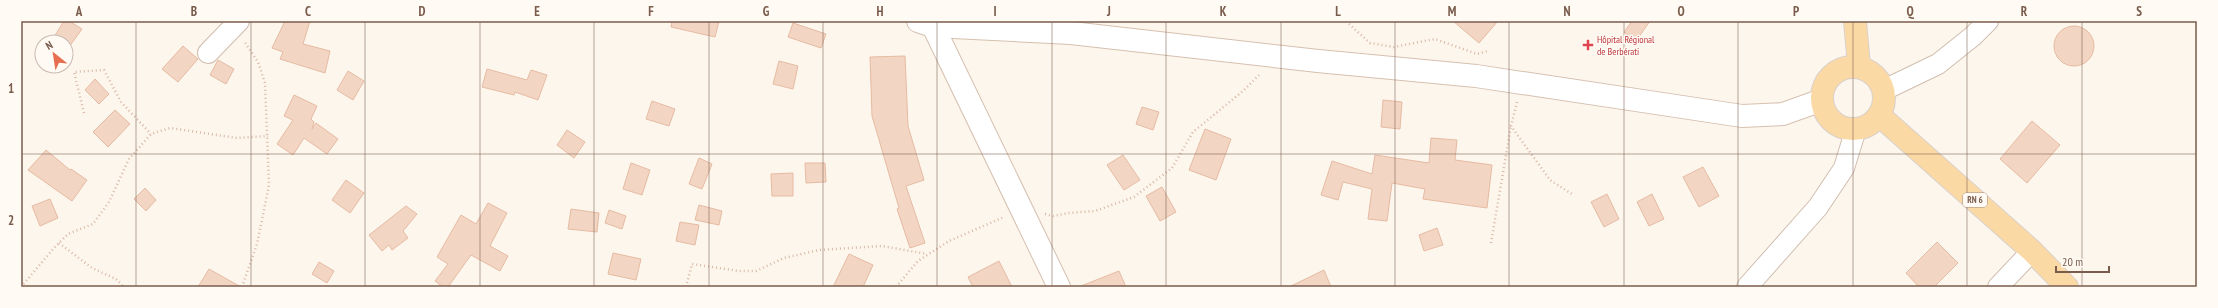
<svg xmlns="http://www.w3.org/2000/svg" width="2218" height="308" viewBox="0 0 2218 308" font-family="'PT Sans Narrow',sans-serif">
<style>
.building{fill:#f3d5c3;stroke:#e6bba3}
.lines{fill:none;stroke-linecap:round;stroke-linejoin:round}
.street-casing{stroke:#d1beb0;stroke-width:22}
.secondary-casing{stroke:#d6c0b0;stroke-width:24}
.primary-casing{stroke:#dad1cd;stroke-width:24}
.path{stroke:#d9b8a5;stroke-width:2.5;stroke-dasharray:1 3;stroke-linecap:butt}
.street{stroke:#fff;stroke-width:20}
.secondary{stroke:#fff;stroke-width:22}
.primary{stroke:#fbd9a5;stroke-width:22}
.grid{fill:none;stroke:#7a5c4d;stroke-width:1;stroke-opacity:0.55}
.health-dot{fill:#e0444e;stroke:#fffaf3;stroke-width:1.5}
.labels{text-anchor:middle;stroke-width:3;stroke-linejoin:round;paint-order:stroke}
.shield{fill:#fffaf3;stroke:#a28b7f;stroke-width:1}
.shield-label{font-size:9px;font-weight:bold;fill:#7a5c4d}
.health-label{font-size:10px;fill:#be3a42;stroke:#fffaf3;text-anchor:start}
.neatline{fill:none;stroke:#7a5c4d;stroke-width:1.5}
.grid-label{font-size:13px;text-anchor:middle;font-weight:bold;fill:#7a5c4d}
</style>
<rect width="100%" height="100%" fill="#fdf6ec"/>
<!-- building -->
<g class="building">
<path d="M64 21H69L82 29 69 47 66 45V42H61L54 37Z"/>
<path d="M285 21H310L303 44 330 51 325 73 280 59 283 52 272 48Z"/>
<path d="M672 21H719L715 37 671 27Z"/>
<path d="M1453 21H1498L1479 43Z"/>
<path d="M1632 21H1650L1636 41 1624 32Z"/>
<path d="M793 23 826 34 821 48 788 37Z"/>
<circle cx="2074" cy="46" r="20"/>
<path d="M183 46 198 59 178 82 162 69Z"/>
<path d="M905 56 908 126 924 180 906 186 925 243 910 248 897 209 899 208 872 116 870 57Z"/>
<path d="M218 60 234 69 226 84 210 75Z"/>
<path d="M779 61 798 66 793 89 773 84Z"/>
<path d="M487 69 527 80 531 70 547 75 538 100 515 92 514 95 482 87Z"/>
<path d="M348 71 364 81 353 100 337 90Z"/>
<path d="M95 79 109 94 99 104 85 90Z"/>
<path d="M294 95 317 106 311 119 314 122 312 129 316 123 338 139 327 154 304 138 293 155 277 144 293 120 284 116Z"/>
<path d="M1383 100 1402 102 1400 129 1381 127Z"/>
<path d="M652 101 675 109 669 126 646 119Z"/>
<path d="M1142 107 1159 112 1153 130 1136 124Z"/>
<path d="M115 110 130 124 108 147 93 132Z"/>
<path d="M2032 121 2060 145 2027 183 2000 159Z"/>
<path d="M1205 129 1231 139 1216 180 1189 170Z"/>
<path d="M567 130 585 142 574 158 557 145Z"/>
<path d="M1431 138 1457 140 1455 160 1492 165 1487 208 1423 199 1425 189 1392 183 1387 221 1368 219 1372 189 1343 182 1338 200 1321 195 1332 161 1372 174 1375 155 1429 163Z"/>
<path d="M46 150 70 170 71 169 87 180 72 201 28 170Z"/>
<path d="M1123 155 1140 180 1124 190 1107 165Z"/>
<path d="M699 158 712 164 702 189 689 184Z"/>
<path d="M631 163 650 170 642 195 623 189Z"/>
<path d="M805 163H825L826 182 806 183Z"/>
<path d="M1703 167 1719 196 1699 207 1683 177Z"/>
<path d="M793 173V196H772L771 174Z"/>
<path d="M346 180 364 193 350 213 332 200Z"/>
<path d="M1162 187 1176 212 1160 221 1146 196Z"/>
<path d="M145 188 156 200 146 211 134 199Z"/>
<path d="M1607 194 1619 219 1604 227 1591 202Z"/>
<path d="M1652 194 1664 219 1649 226 1637 202Z"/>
<path d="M50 199 58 218 40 226 32 206Z"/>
<path d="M488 203 507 213 490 246 508 256 500 271 471 255 448 287H443L435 281 448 264 437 257 461 215 476 224Z"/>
<path d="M699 205 722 211 719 225 695 220Z"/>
<path d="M406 206 417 214 403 231 408 238 392 250 389 245 382 251 369 235Z"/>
<path d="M571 209 599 213 597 232 568 229Z"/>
<path d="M609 210 626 216 622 229 605 223Z"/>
<path d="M680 222 699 225 695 245 676 241Z"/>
<path d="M1437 228 1443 245 1424 251 1419 235Z"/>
<path d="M1937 242 1958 263 1934 287H1919L1906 273Z"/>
<path d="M613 253 641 259 636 280 608 274Z"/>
<path d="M849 254 873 265 863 287H833Z"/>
<path d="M999 261 1012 287H973L968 277Z"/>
<path d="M319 262 334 271 327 283 312 274Z"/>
<path d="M209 269 241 287H198Z"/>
<path d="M1324 270 1331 287H1289Z"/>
<path d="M1119 271 1126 287H1081V286Z"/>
</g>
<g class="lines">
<defs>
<g id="street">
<path d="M208 53 239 21"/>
<path d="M1884 90 1938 64 1973 36 1988 21"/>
<path d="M1747 287 1818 207 1844 168 1856 129"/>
<path d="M1998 287 2032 251"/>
</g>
<g id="secondary">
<path d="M918 21 933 26 1071 33 1318 61 1476 76 1742 116 1783 114 1822 100"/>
<path d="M933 26 1059 287"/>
</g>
<g id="primary">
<path d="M1855 21 1859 66"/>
<circle cx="1853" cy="98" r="31"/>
<path d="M1879 115 2032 251 2067 287"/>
</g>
</defs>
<!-- street casing -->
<use href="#street" class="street-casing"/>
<!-- secondary casing -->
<use href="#secondary" class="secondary-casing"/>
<!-- primary casing -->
<use href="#primary" class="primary-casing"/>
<!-- path -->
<g class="path">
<path d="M1349 24 1370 43 1394 47 1435 39 1477 54 1488 51"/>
<path d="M1517 102 1511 126 1550 180 1572 194"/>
<path d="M84 113 74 72 104 70 121 102 151 134"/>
<path d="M1045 214 1053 216 1069 213 1095 211 1134 197 1172 168 1193 132 1243 91 1259 75"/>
<path d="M59 243 92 268 116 279 124 287"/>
<path d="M1491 243 1511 126"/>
<path d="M21 287 54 248 68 234 93 224 109 202 129 159 151 134 170 128 237 138 268 136"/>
<path d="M242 287 257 244 269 185 265 83 258 62 244 41"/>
<path d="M686 287 692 264 739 271H756L784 258 819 250 882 246 927 254"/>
<path d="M896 287 918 261 949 241 1004 217"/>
</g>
<!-- street -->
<use href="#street" class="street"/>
<!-- secondary -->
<use href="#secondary" class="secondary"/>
<!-- primary -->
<use href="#primary" class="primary"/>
</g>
<!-- grid -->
<path class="grid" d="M136 21V287M251 21V287M365 21V287M480 21V287M594 21V287M709 21V287M823 21V287M937 21V287M1052 21V287M1166 21V287M1281 21V287M1395 21V287M1509 21V287M1624 21V287M1738 21V287M1853 21V287M1967 21V287M2082 21V287M21 154H2197"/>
<!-- markers -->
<path class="health-dot" d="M1586 39h4v4h4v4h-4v4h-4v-4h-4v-4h4z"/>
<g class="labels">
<!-- shield labels -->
<rect class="shield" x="1963" y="193" width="24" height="14" rx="3"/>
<g class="shield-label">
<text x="1975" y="203">RN 6</text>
</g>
<!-- health labels -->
<g class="health-label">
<text x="1597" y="43">Hôpital Régional<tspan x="1597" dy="12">de Berbérati</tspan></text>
</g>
</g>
<!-- border -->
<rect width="2218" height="308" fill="none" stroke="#fffaf3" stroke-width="44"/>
<!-- north arrow -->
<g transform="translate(54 54) rotate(330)"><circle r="19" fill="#fffaf3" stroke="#cabbb1"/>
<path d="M0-3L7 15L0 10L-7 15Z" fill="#e76f51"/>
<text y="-6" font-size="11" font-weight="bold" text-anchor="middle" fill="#7a5c4d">N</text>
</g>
<!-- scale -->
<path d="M2056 266v6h53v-6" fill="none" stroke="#7a5c4d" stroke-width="2"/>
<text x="2062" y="266" font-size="12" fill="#7a5c4d" stroke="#fffaf3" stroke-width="3" paint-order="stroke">20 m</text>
<rect x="22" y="22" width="2174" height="264" class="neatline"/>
<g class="grid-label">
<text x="79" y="16">A</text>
<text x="194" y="16">B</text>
<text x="308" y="16">C</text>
<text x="422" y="16">D</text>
<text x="537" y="16">E</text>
<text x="651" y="16">F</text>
<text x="766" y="16">G</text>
<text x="880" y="16">H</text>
<text x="995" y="16">I</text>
<text x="1109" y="16">J</text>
<text x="1223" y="16">K</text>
<text x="1338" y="16">L</text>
<text x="1452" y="16">M</text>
<text x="1567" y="16">N</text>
<text x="1681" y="16">O</text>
<text x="1796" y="16">P</text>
<text x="1910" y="16">Q</text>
<text x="2024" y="16">R</text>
<text x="2139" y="16">S</text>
<text x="11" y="93">1</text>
<text x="11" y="225">2</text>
</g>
</svg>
